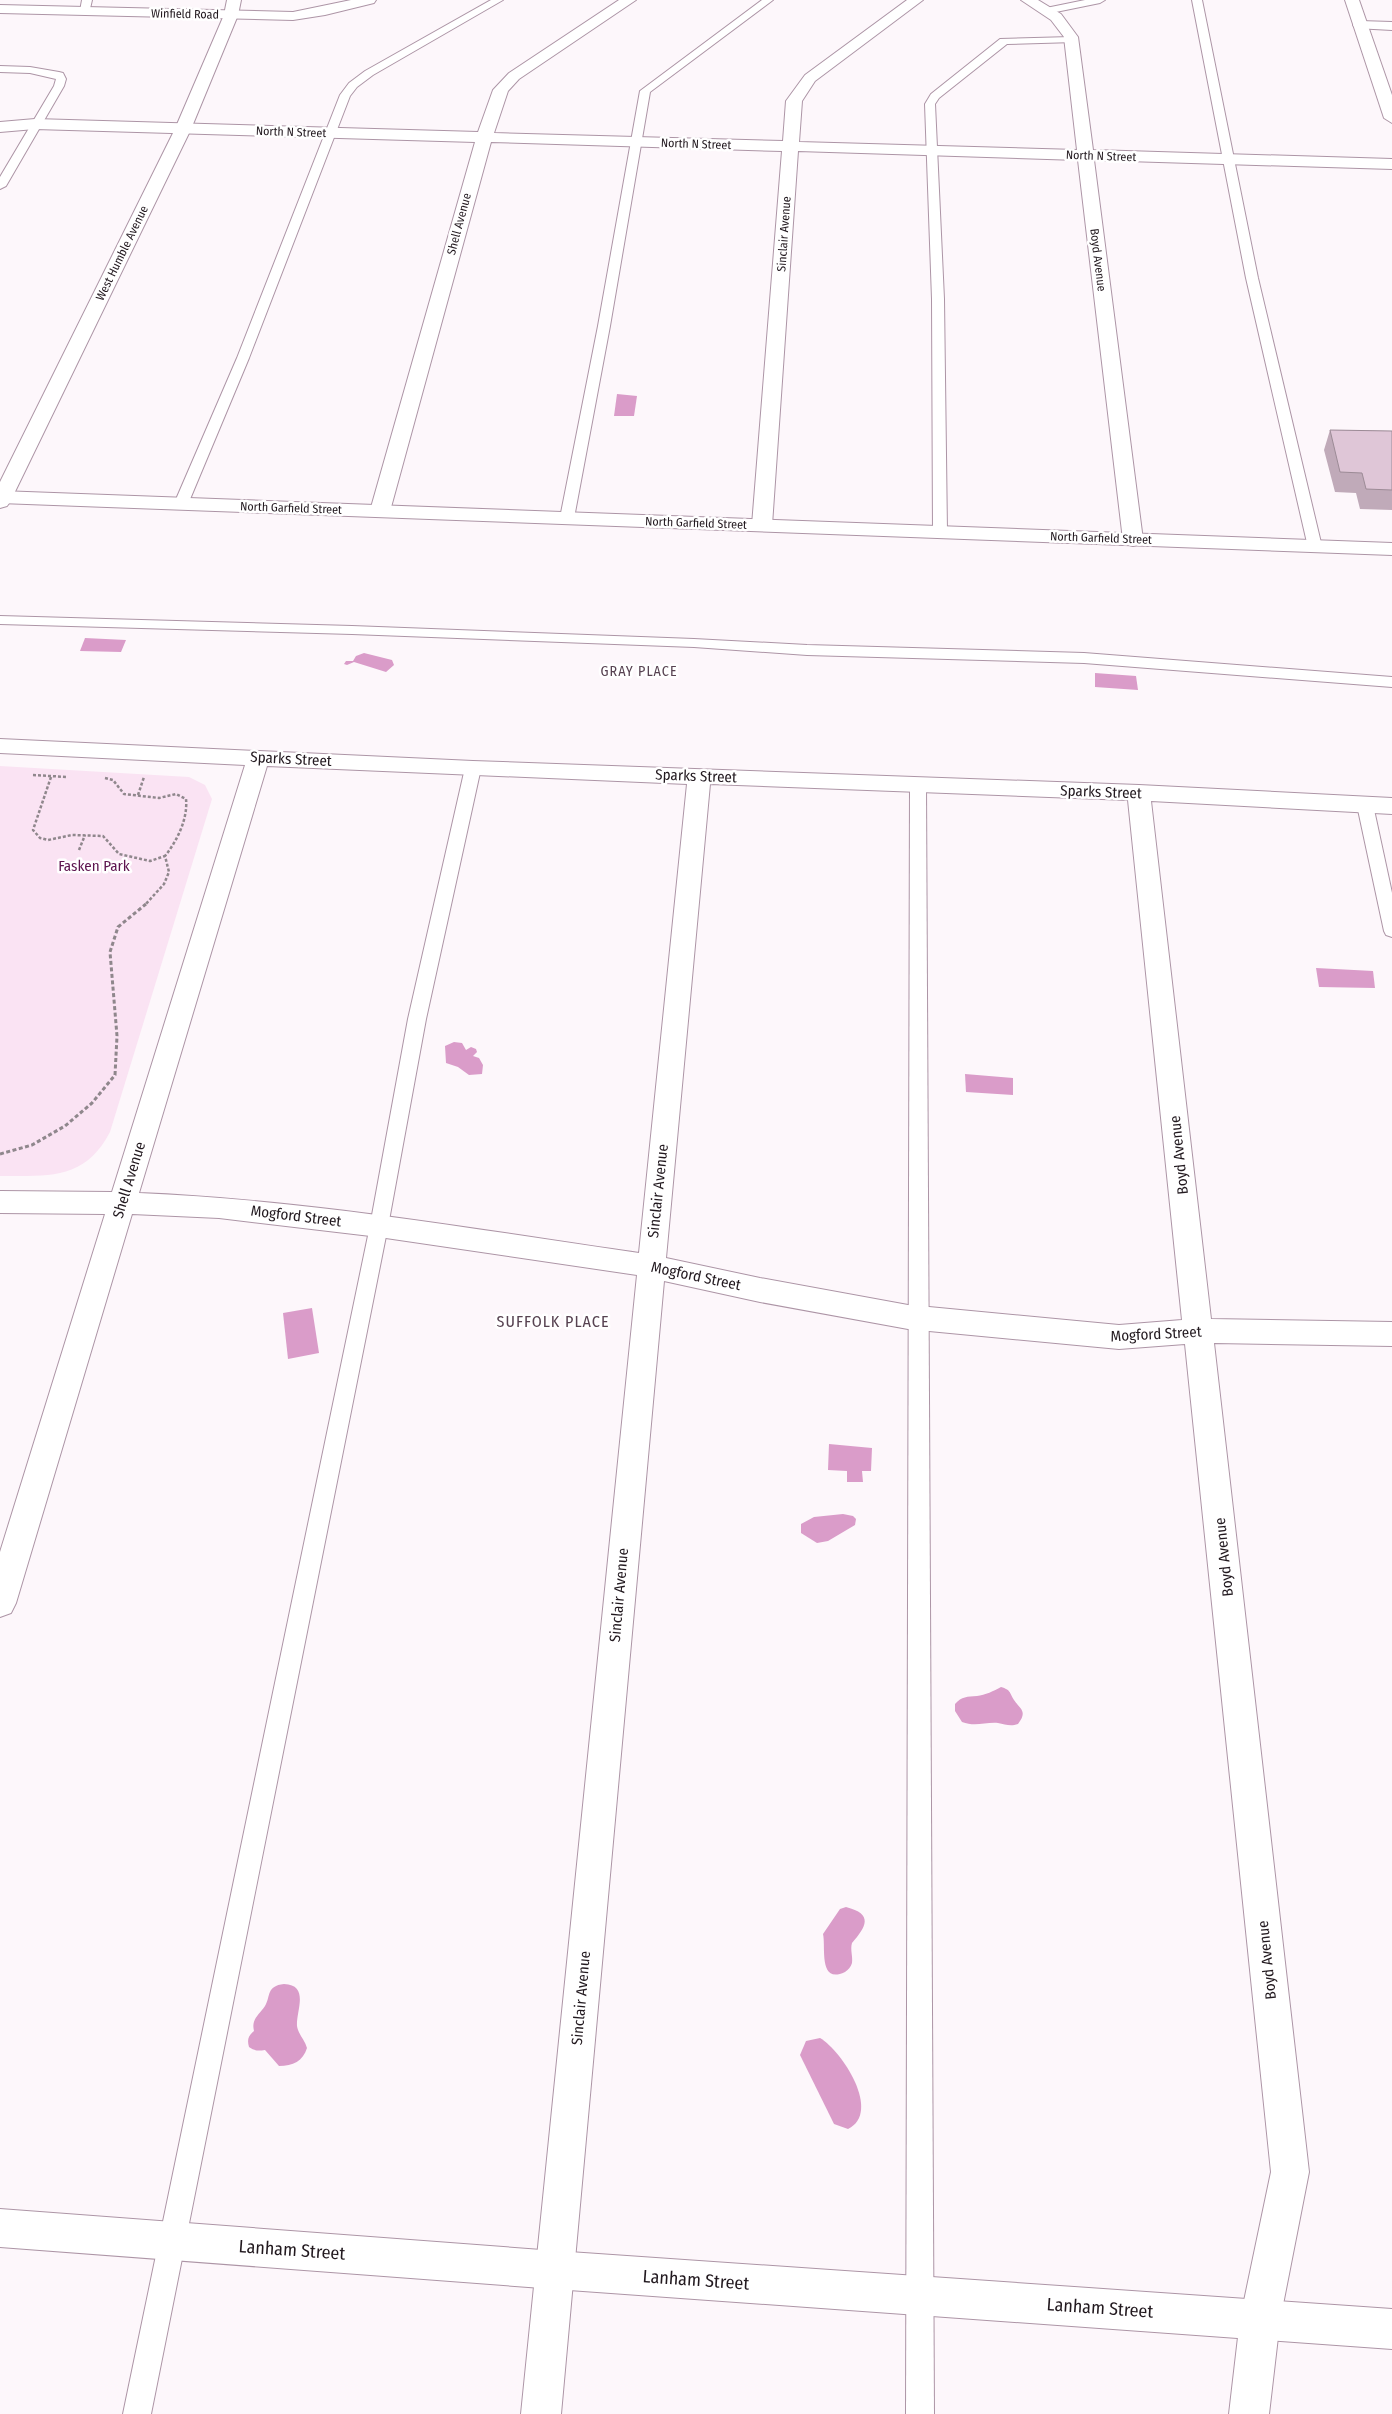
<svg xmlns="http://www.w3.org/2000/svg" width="1392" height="2414" viewBox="0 0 1392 2414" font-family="'Fira Sans Condensed',sans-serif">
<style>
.green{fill:#fae3f3}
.water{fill:#da9cc9}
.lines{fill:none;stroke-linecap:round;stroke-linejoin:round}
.service-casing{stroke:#ad95a6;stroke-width:2}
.minor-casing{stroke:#ad95a6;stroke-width:2}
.tertiary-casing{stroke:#ad95a6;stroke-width:2}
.secondary-casing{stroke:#ad95a6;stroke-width:2}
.path-far1{stroke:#8f878c;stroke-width:2.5;stroke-dasharray:3 2;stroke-linecap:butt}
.path{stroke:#8f878c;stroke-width:3;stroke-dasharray:4 2.5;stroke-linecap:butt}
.service{fill:#fff;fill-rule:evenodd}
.minor{fill:#fff;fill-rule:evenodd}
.tertiary{fill:#fff;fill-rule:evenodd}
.secondary{fill:#fff;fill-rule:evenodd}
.wall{fill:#c0aab9}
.building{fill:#dfc6d7;stroke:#9c8b96}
.labels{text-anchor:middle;stroke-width:5;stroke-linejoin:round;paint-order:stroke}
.far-street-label{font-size:12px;fill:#22191f;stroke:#fff}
.far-neighbourhood-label{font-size:14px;letter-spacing:1px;fill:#574251;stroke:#fff}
.street-label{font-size:15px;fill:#22191f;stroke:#fff}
.park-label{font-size:15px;fill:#5d144f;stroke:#fff}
.neighbourhood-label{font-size:16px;letter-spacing:1px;fill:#574251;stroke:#fff}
.near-street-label{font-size:18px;fill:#22191f;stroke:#fff}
</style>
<rect width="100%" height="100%" fill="#fdf7fb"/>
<!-- green -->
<path class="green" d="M0 766 189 777 205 785 212 799 110 1132C85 1180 49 1176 0 1176Z"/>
<!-- water -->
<g class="water">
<path d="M617 394 637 396 634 416H614Z"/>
<path d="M85 638 126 640 121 652 80 651Z"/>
<path d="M364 653 392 660 394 665 386 672 354 662 347 665 344 664 346 661H353L356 656Z"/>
<path d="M1095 673 1136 676 1138 690 1095 687Z"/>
<path d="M1316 968 1373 971 1375 988 1319 987Z"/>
<path d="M454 1042 462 1043 466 1050 471 1047 476 1049 477 1052 473 1056 479 1058 483 1065 482 1074 469 1075 458 1067 446 1063 445 1046Z"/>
<path d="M965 1074 1013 1078V1095L966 1092Z"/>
<path d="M312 1308 319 1353 288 1359 283 1313Z"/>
<path d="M829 1444 872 1448 871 1471H862L863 1482H847V1471L828 1470Z"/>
<path d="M843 1514 853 1516 856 1519 855 1525 828 1541 817 1543 801 1533V1524L814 1517Z"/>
<path d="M1001 1687C1011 1690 1009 1692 1014 1700 1020 1709 1028 1711 1018 1724 1010 1727 1005 1724 998 1723 985 1722 975 1727 962 1722L955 1711V1704C962 1696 967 1697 977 1696 985 1695 994 1691 1001 1687Z"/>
<path d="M846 1907C874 1914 866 1927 852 1943 850 1950 853 1956 852 1963 851 1967 848 1970 845 1972 818 1985 826 1946 823 1934L840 1909Z"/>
<path d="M284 1984C310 1985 296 2011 297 2026 298 2034 305 2040 307 2048 303 2061 293 2066 279 2066L265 2050C258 2051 255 2051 249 2047 247 2040 248 2036 254 2031 251 2019 259 2015 265 2006 271 1996 266 1986 284 1984Z"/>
<path d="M820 2038C842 2051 882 2112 848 2129L834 2124 800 2055 806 2041Z"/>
</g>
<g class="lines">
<defs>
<g id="service">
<path d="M82 0H92L89 13 85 14 80 11Z"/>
<path d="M491 0H503L373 75 357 87 350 96 249 358 188 504 186 507H176L174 504 237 358 340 95 349 83 365 71Z"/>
<path d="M762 0H773L650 92 610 326 574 518 567 522 562 521 560 518 598 326 640 91Z"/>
<path d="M1085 0H1105L1100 3 1046 14 1041 11 1046 8Z"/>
<path d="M1192 0H1202L1258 278 1322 547 1315 551 1308 547 1246 278Z"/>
<path d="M1071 37 1075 38V42L1007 44 939 98 935 104 944 299 947 532 945 535H935L933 532 932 299 925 104 931 94 1000 39Z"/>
<path d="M0 66 30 67 59 72 63 73 66 79 64 86 6 186 0 189V177L54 86 56 79 30 73 0 72Z"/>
<path d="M0 616 352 626 694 639 807 645 1084 653 1392 677V687L1084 663 807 655 694 647 352 634 0 624Z"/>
<path d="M473 763 478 764 481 768 426 1019 388 1226 151 2414H123L370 1226 408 1019 465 768 468 764Z"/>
<path d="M918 781 924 782 926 786 934 2414H906L910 786 912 782Z"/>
<path d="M1365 800 1371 801 1373 805 1392 893V937L1386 935 1384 931 1357 805 1359 801Z"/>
</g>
<g id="minor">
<path d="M351 0H376L374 3 325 15 293 20 0 13V5L293 12Z"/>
<path d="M619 0H636L519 79 508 91 494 133 783 141 786 101 805 75 907 0H923L815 81 802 101 799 142 1077 150 1064 37 1051 20 1021 0H1038L1061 14 1078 37 1093 150 1392 159V169L1094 160 1143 540 1140 544 1133 546 1126 544 1123 540 1078 160 798 151 772 525 769 529 762 531 755 529 752 525 782 151 491 142 390 511 387 515 380 517 373 515 370 511 475 142 35 129 0 132V122L35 119 478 132 493 90 509 73Z"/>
<path d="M1360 21 1392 22V30L1355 28 1353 25 1355 22Z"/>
<path d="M0 739 473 761 1139 785 1392 798V814L1151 801 1211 1319 1392 1322V1346L1214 1343 1309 2172 1280 2320 1269 2414H1229L1240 2320 1271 2172 1185 1344 1119 1349 908 1329 760 1302 664 1281 561 2414H521L637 1275 379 1237 219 1218 132 1214 16 1603 11 1613 0 1617V1552L105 1214 0 1213V1191L112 1192 245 765 0 753ZM267 766 687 784 639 1253C473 1229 307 1200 139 1193ZM710 784 1128 800 1182 1320 1119 1325 908 1305 760 1278 666 1258Z"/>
</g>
<g id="tertiary">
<path d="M227 0H241L238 15 191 129 10 502 7 506 0 508V482L175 129 224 15Z"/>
<path d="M0 2209 555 2251 1392 2309V2349L555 2289 0 2247Z"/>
</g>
<g id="secondary">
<path d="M1345 0H1359L1392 95V123L1384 118Z"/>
<path d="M0 491 1392 543V555L0 503Z"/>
</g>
</defs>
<!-- service casing -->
<use href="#service" class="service-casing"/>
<!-- minor casing -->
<use href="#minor" class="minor-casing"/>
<!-- tertiary casing -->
<use href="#tertiary" class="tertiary-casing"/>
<!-- secondary casing -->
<use href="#secondary" class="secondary-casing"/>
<!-- path-far1 -->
<g class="path-far1">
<path d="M33 775 67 777"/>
<path d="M51 777 33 830 40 838 48 840 72 835 103 836 119 854 150 861 165 856"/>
<path d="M105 778 113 780 124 794 159 798 176 794 186 799C188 819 177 841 165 856L169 872 164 884 145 905"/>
<path d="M138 795 144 777"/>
<path d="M79 850 85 835"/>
</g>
<!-- path -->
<path class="path" d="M0 1154 32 1145 65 1126 92 1103 115 1075 117 1036 110 952 118 927 146 904"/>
<!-- service -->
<use href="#service" class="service"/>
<!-- minor -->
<use href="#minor" class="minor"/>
<!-- tertiary -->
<use href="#tertiary" class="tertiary"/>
<!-- secondary -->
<use href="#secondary" class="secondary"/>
</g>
<!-- wall -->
<path class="wall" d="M1330 430 1392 431V510L1360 509 1356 493 1335 492 1324 450Z"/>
<!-- building -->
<path class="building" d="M1330 430 1392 431V490L1366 489 1362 473 1340 472Z"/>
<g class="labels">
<!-- far-street labels -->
<g class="far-street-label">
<text transform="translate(185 14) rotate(1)" y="4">Winfield Road</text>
<text transform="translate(291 132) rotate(2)" y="4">North N Street</text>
<text transform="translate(696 144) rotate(2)" y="4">North N Street</text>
<text transform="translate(1101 156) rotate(2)" y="4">North N Street</text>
<text transform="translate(459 224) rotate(-75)" y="4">Shell Avenue</text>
<text transform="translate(784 234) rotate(-86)" y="4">Sinclair Avenue</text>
<text transform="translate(122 253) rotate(-64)" y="4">West Humble Avenue</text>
<text transform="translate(1098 260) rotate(83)" y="4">Boyd Avenue</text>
<text transform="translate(291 508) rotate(2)" y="4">North Garfield Street</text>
<text transform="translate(696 523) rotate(2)" y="4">North Garfield Street</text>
<text transform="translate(1101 538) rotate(2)" y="4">North Garfield Street</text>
</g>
<!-- far-neighbourhood labels -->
<g class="far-neighbourhood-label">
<text x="639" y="676">GRAY PLACE</text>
</g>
<!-- street labels -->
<g class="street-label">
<text transform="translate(291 759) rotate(3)" y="5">Sparks Street</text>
<text transform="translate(696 776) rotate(2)" y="5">Sparks Street</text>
<text transform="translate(1101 792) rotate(2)" y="5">Sparks Street</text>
<text transform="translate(1179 1155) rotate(-96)" y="5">Boyd Avenue</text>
<text transform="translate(129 1180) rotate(-73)" y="5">Shell Avenue</text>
<text transform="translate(658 1191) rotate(-84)" y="5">Sinclair Avenue</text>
<text transform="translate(296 1216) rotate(7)" y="5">Mogford Street</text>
<text transform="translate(696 1276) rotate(12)" y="5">Mogford Street</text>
<text transform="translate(1156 1334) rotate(-3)" y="5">Mogford Street</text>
<text transform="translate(1224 1557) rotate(-96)" y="5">Boyd Avenue</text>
<text transform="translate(619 1595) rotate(-85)" y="5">Sinclair Avenue</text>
<text transform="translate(1267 1960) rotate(-96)" y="5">Boyd Avenue</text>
<text transform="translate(581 1998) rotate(-85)" y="5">Sinclair Avenue</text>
</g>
<!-- park labels -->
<g class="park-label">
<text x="94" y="871">Fasken Park</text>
</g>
<!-- neighbourhood labels -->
<g class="neighbourhood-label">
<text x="553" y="1327">SUFFOLK PLACE</text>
</g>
<!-- near-street labels -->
<g class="near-street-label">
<text transform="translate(292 2250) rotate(4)" y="6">Lanham Street</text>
<text transform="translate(696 2280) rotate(4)" y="6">Lanham Street</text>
<text transform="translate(1100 2308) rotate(4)" y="6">Lanham Street</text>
</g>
</g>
</svg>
